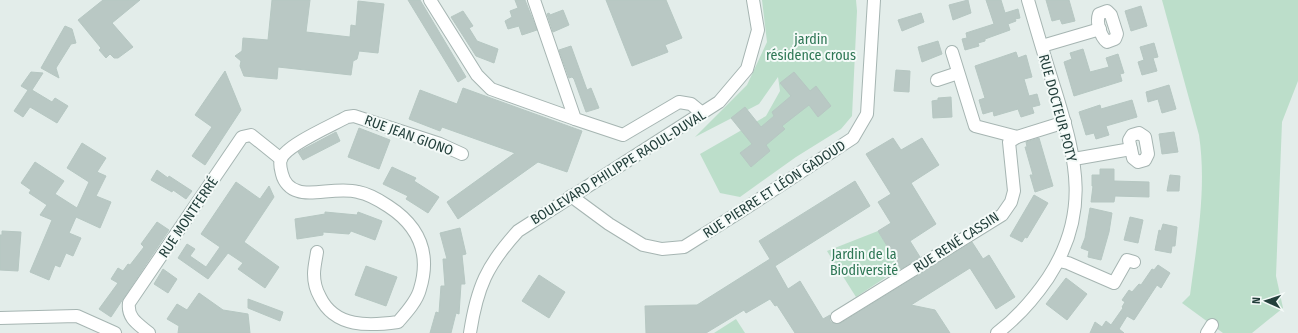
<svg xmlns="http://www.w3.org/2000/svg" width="1298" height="333" viewBox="0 0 1298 333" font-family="'Fira Sans Condensed',sans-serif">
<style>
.green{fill:#bcdeca}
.building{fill:#b9c8c4;stroke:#b6c7c2}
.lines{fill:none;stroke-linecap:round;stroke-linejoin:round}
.minor-casing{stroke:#a6b5b2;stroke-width:14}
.minor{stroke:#fff;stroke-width:12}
.labels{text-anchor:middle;stroke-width:4;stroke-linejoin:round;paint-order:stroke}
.park-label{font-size:14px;fill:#2d7654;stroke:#f4faf8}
.street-label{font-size:14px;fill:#233f3b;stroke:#f4faf8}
</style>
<rect width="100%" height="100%" fill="#e3edea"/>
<!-- green -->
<g class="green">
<path d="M762 0H856L857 11 852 116 841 129 796 157 740 197 720 193 700 154 766 116 780 91 778 77 759 104 695 137 747 85 767 42Z"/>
<path d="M1162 0H1298V81L1282 122 1276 276 1283 308 1252 333H1223L1182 303 1190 295C1197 242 1207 188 1199 135Z"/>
<path d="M878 231 900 268 856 297 827 251Z"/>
<path d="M736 319 745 333H714Z"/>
</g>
<!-- building -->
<g class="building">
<path d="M103 0H140L112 23 133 47 118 58H114L110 54 106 58 99 50 101 48 78 20Z"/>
<path d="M272 0H310L306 32 350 37 351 25 356 26 358 1 384 4 378 53 359 51 357 59 353 61 351 75 278 67 277 79 244 76 240 66 241 61 235 56 242 51 243 38 268 40Z"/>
<path d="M408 0H420L466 77 458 82Z"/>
<path d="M515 0H525L537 30 522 35 519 26 508 29 505 21 512 17 510 11 518 8Z"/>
<path d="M606 0H666L682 38 665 45 668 52 632 66Z"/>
<path d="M968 0 971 13 953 20 949 5Z"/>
<path d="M986 0H1001L1005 13 1018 9 1020 18 1015 19 1016 21 1008 24 1010 30 985 39V41L978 43 979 46 965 50 962 39 967 38 966 33 994 24Z"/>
<path d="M1046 0H1069L1075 21 1062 24 1060 19 1052 21Z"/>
<path d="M1141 6 1147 26 1131 31 1125 11Z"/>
<path d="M563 10 569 25 553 32 547 14 549 13 550 15Z"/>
<path d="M463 11 473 26 469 28 477 41 498 49 494 63 476 56 451 17Z"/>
<path d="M921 13 924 22 902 31 898 20Z"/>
<path d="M65 26 72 29 76 43 71 44 56 68 59 78 41 68Z"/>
<path d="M938 41 942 54 922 62 918 47Z"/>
<path d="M1154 43 1158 57 1153 58 1157 71 1142 75 1138 62 1144 60 1140 47Z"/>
<path d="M571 46 587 90 591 88 599 108 586 112 574 79 572 77 569 78 559 50Z"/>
<path d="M1083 49 1090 72 1109 67 1106 58 1118 54 1124 73 1120 74 1122 81 1074 96 1064 62 1072 59 1070 53Z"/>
<path d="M1016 52 1018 58 1026 55 1032 77 1024 79 1029 96 1037 94 1040 105 1032 107 1034 113 1021 117 1018 109 994 116 993 111 983 114 979 100 985 98 975 66Z"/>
<path d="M896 70 910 71 909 92 894 91Z"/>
<path d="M225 71 241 110 205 165 192 156 212 127 195 115Z"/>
<path d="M31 72 43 73 32 90 52 102 55 98 68 106 57 123 30 107 23 117 14 111 28 90 21 86Z"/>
<path d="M794 72 810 91 816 86 831 106 818 117 809 105 782 126 785 129 766 145 770 151 751 167 740 153 752 144 731 118 745 107 761 127 774 116 772 112 791 96 780 83Z"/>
<path d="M1169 85 1176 109 1162 113 1158 99 1148 102 1146 92Z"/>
<path d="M463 88 582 131 567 172 538 162 458 219 447 202 515 153 442 127 440 131 409 119 420 90 457 104Z"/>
<path d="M951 97 952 117 933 118 932 101 938 100V98Z"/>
<path d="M1132 100 1137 117 1106 126 1109 135 1096 139 1094 133 1086 135 1079 112 1100 105 1101 109Z"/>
<path d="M359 128 390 140 379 169 348 157Z"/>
<path d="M336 132 340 141 303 160 298 152Z"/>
<path d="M1174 132 1178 152 1162 154 1159 134Z"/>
<path d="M893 138 901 150 922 138 939 165 911 183 936 224 910 241 920 257 901 269 878 231 891 223 878 202 891 194 866 154Z"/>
<path d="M1039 138 1053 186 1035 192 1030 175H1033L1025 147H1027L1026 142Z"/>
<path d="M82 143 106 158 97 172 106 176 96 196 111 202 100 228 76 217 69 233 81 238 73 256 66 253 60 267 55 265 49 280 30 272 52 220 40 215 47 205 29 193 31 190 21 183 35 162 64 181 55 194 77 208 89 182 67 168Z"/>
<path d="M392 167 416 178 414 181 439 197 428 213 406 199 408 196 383 184Z"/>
<path d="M1100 169H1114V181L1149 182V197L1115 196 1114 202H1091L1093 186H1092V175H1100Z"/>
<path d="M157 170 168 178 169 176 192 191 186 199 173 190 172 192 151 180Z"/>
<path d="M1170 175 1180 176 1179 191H1167Z"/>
<path d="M855 181 870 206 775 266 788 289 800 281 823 319 830 315V321L833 323H841L972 242 983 259 989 255 1015 297 996 309 970 268 911 305 935 310 950 333H795L777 305 775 306 770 299 746 313 744 310 706 333H646L645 306 697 305 770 259 759 241Z"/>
<path d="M236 182 260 199 269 186 274 197 244 242 279 267 265 288 238 269 243 263 228 253 208 279 178 258 187 244 195 249 190 256 206 267 220 247 201 234Z"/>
<path d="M1034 195 1048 203 1027 238 1025 237 1022 242 1010 236Z"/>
<path d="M1090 208 1112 213 1109 232 1101 260 1088 257 1089 251 1081 248 1085 238Z"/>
<path d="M325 212 357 215 358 212 382 221 375 240 351 231 349 234 323 232V235L297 239 295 219 325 214Z"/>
<path d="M1130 217 1143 220 1138 243 1124 240Z"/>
<path d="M157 222 169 230 111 317 99 309 118 283 111 279 118 268 123 271 128 264 130 265 144 247 141 244Z"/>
<path d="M1163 224 1177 227 1175 246H1172L1171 253 1155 250 1159 230 1161 231Z"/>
<path d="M460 228 466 254 462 255 465 284H461L459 314 456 313 451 333H430L436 312 439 313 441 286H445L443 259H447L440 233Z"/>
<path d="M2 231 21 232 18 271 0 270V235H2Z"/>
<path d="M1158 265 1170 273 1161 288 1157 285 1134 320 1127 316 1119 329 1124 333H1090L1095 322 1102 327 1106 321 1111 325 1123 308 1122 307 1125 302 1122 300 1129 290 1132 292 1139 284 1141 285 1152 269 1154 270Z"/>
<path d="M366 266 397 277 386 306 355 295Z"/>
<path d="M163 269 177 279 168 293 154 284Z"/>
<path d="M539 275 565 292 549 318 522 301Z"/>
<path d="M1066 278 1087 294 1067 320 1046 304Z"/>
<path d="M199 293 223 310 248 314 250 333H178L179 326 167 319 177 304 187 310Z"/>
<path d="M248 299 283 312 280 321 248 308Z"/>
</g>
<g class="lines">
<defs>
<g id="minor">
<path d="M430 0 477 75 491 89 575 119"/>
<path d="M534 0 575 119 623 135 679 102 691 104 702 113"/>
<path d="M1107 11 1111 15 1117 34 1115 39 1107 42C1100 36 1096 22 1099 14Z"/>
<path d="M1042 46 1100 29"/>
<path d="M952 52 975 126 1017 137"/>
<path d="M937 80 958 73"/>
<path d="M1139 133 1145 137 1148 154 1145 160 1138 162 1133 158 1129 140 1132 135Z"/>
<path d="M1074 159 1131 149"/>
<path d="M571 196 609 224 643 245 662 249 684 247 738 213 853 138 867 114 874 0"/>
<path d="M317 252C316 259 314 267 314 274 314 282 316 290 320 297 335 328 369 326 398 322 406 313 417 301 420 289 431 253 419 226 388 206 379 200 369 194 358 192 339 187 311 196 298 191 290 189 284 182 282 174 281 170 279 164 281 159 286 145 333 125 347 117L354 116 440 144 462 154"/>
<path d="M1059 261 1068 263 1114 283 1127 260 1134 262"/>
<path d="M837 317 1002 215 1011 202 1014 191 1009 142 1017 137 1065 122"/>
<path d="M0 318 77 316 115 333"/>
<path d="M149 333C138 324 127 318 129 303L242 137 251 135 281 159"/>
<path d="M470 333C477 287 487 265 518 231L719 102 747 69 758 30 753 0"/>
<path d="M997 333C1018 317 1033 300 1048 278 1090 214 1077 162 1056 93 1046 62 1037 31 1028 0"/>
<path d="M1207 333 1212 325"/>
</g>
</defs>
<!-- minor casing -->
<use href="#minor" class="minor-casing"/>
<!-- minor -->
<use href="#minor" class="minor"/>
</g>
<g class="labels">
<!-- park labels -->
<g class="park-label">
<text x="811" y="44">jardin<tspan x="811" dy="16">résidence crous</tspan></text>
<text x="864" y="259">Jardin de la<tspan x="864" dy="16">Biodiversité</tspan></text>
</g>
<!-- street labels -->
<g class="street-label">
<text transform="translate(1058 108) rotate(75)" y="5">RUE DOCTEUR POTY</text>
<text transform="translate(409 135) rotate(20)" y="5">RUE JEAN GIONO</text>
<text transform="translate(618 167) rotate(-32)" y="5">BOULEVARD PHILIPPE RAOUL-DUVAL</text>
<text transform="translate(774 189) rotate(-33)" y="5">RUE PIERRE ET LÉON GADOUD</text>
<text transform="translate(188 217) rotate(-56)" y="5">RUE MONTFERRÉ</text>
<text transform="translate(956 242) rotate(-33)" y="5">RUE RENÉ CASSIN</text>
</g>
</g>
<!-- north arrow -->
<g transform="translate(1266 301) rotate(273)" stroke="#f4faf8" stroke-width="3" paint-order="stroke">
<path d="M0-3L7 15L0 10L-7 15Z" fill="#233f3b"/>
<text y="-6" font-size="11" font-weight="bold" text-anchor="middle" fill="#233f3b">N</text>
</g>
</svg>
